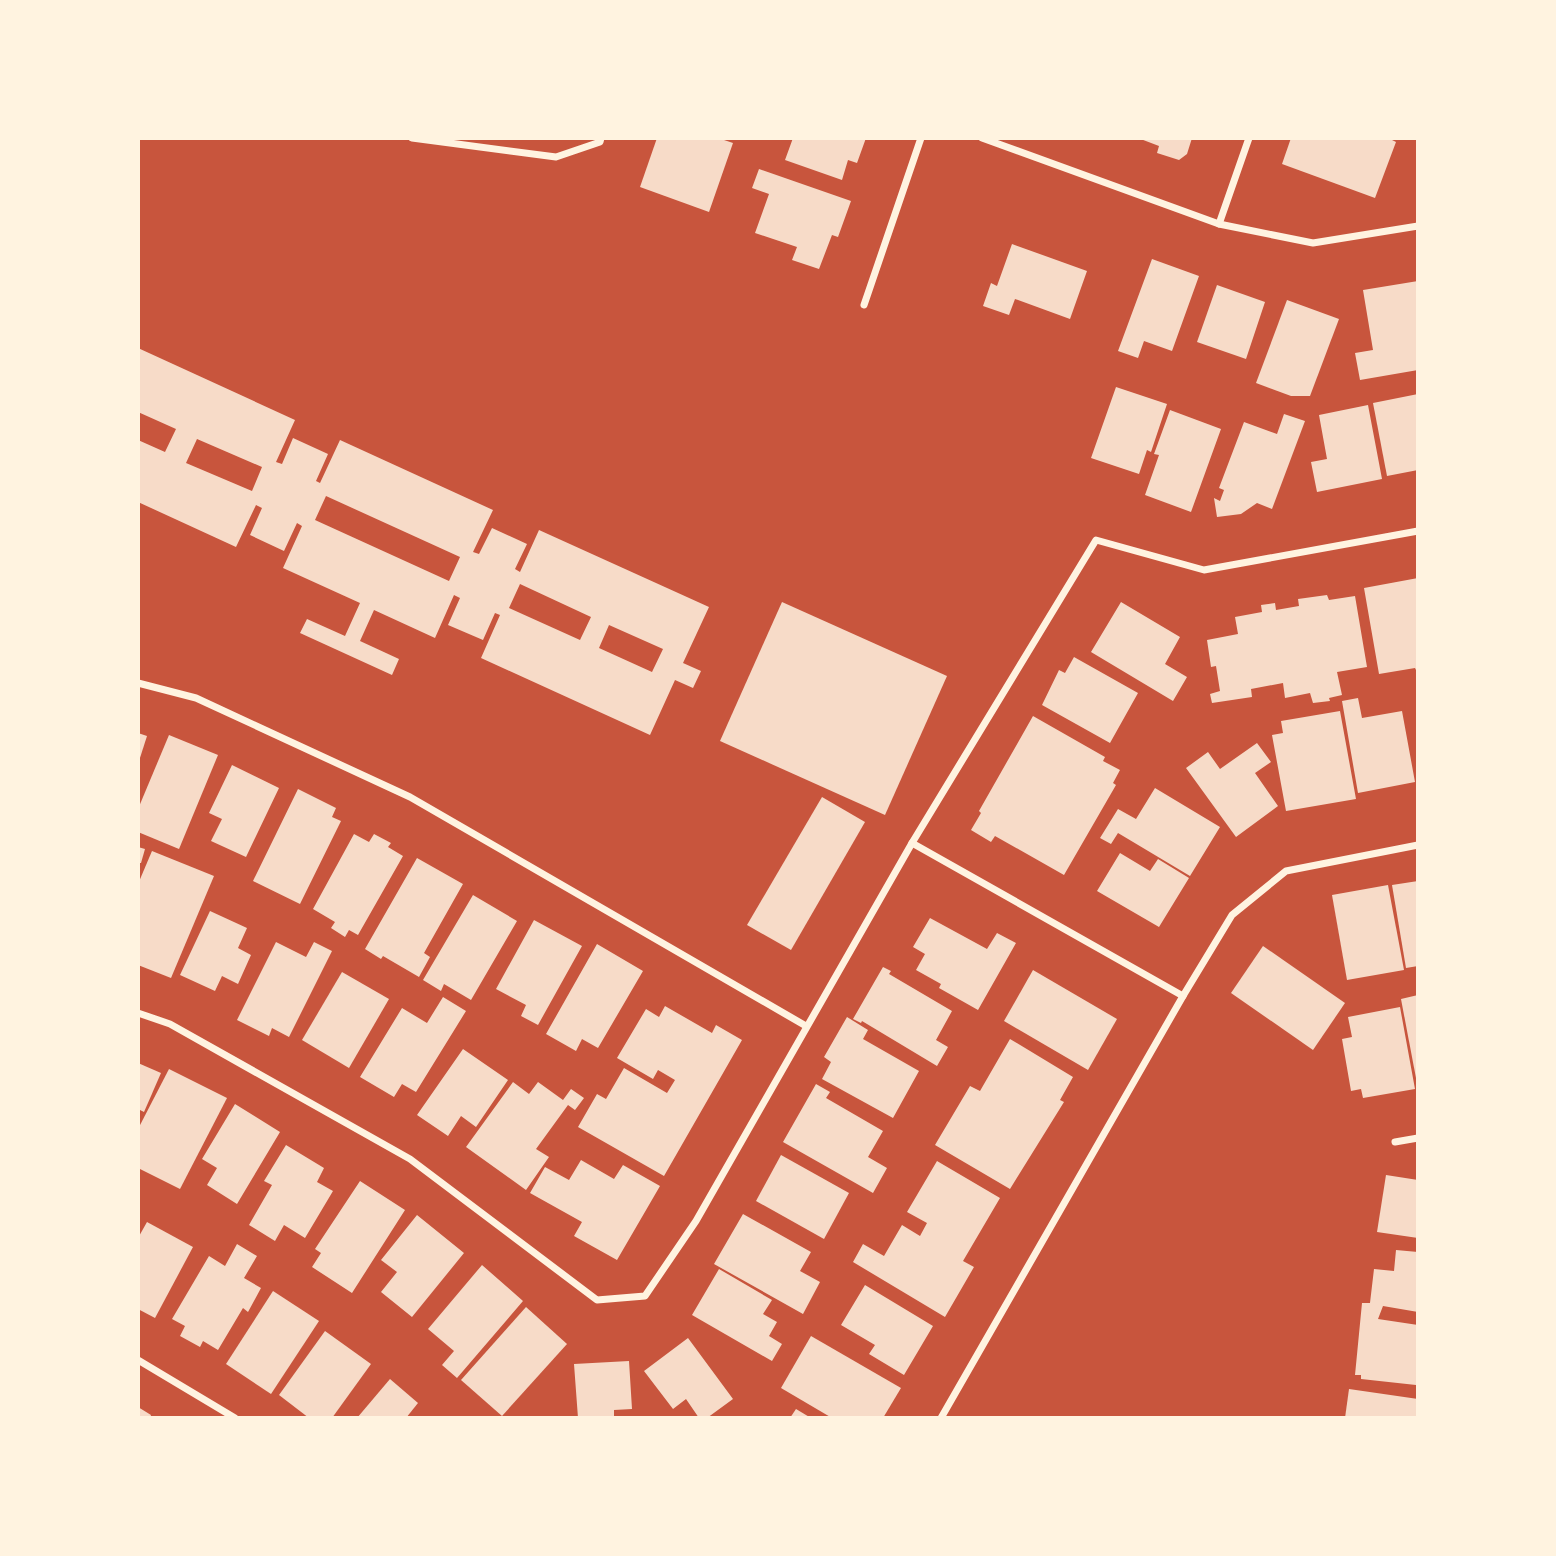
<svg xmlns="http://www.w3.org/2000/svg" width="1556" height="1556" viewBox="0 0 1556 1556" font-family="'Public Sans',sans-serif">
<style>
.building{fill:#f7dbc8;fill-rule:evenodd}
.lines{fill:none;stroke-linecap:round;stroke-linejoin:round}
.minor{stroke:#fff3e0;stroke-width:7}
</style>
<rect width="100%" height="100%" fill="#c8553d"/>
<!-- building -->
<g class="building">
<path d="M657 138H718L733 143 709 212 640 187Z"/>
<path d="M793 138H866L857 163 848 160 842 180 785 160Z"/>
<path d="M1138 138H1192L1187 154 1179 160 1157 153 1159 146Z"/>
<path d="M1291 138H1388L1396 142 1375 198 1282 164Z"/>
<path d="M759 169 851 201 838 237 832 235 819 269 792 260 797 247 755 233 769 194 752 188Z"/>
<path d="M1012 244 1087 271 1070 319 1015 299 1009 315 983 306 991 283 997 286Z"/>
<path d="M1152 259 1199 276 1172 351 1144 341 1138 358 1118 351Z"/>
<path d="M1418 281V370L1360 380 1355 353 1373 350 1363 290Z"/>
<path d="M1217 285 1265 302 1246 359 1197 342Z"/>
<path d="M1287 300 1339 319 1310 396H1291L1256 383Z"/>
<path d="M138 348 295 420 276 462 282 464 293 438 328 454 316 481 320 483 340 440 493 510 473 552 479 554 492 528 527 544 515 569 520 572 539 530 709 607 683 663 701 671 693 688 675 680 650 735 481 658 500 615 495 613 483 640 448 625 460 598 454 595 435 638 374 610 360 641 399 659 392 675 300 633 307 619 345 636 360 603 283 568 302 526 297 523 284 551 250 535 262 508 256 505 236 547 138 502V440L165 452 176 429 138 412ZM197 439 262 467 252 491 186 463ZM326 496 460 557 449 581 315 520ZM520 584 591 617 580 640 509 608ZM609 625 663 649 652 672 599 648Z"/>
<path d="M1116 387 1167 404 1151 452 1147 450 1139 474 1091 458Z"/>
<path d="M1418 394V470L1387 476 1373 403Z"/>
<path d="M1368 405 1382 479 1317 492 1311 462 1327 459 1319 415Z"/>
<path d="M1170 410 1221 429 1191 512 1145 495 1159 455 1154 454Z"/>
<path d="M1284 414 1305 421 1272 509 1257 503 1241 514 1217 517 1214 498 1220 501 1224 490 1219 488 1244 422 1277 434Z"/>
<path d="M1418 578V674L1415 668 1379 674 1364 588Z"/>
<path d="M1327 595 1329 600 1355 596 1367 667 1337 672 1342 695 1329 698 1330 701 1313 703 1310 693 1285 698 1283 683 1251 689 1252 697 1212 703 1210 694 1220 691 1216 666 1211 667 1207 640 1238 634 1235 617 1262 612 1261 605 1275 603 1276 610 1299 606 1298 599Z"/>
<path d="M782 602 947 676 885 815 720 741Z"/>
<path d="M1121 602 1180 637 1165 664 1187 677 1173 701 1091 652Z"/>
<path d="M1074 657 1138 693 1110 743 1042 705 1059 670 1065 673Z"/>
<path d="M1358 698 1362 718 1402 711 1415 782 1358 793 1342 701Z"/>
<path d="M1340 711 1356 799 1286 811 1272 735 1283 733 1281 721Z"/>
<path d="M1033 716 1105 757 1103 761 1120 770 1113 783 1116 785 1064 875 995 836 991 842 971 830 981 813 979 811Z"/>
<path d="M138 733 147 736 139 761H138Z"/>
<path d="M169 735 218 755 179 849 138 832V809Z"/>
<path d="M1257 743 1271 762 1255 773 1278 806 1236 837 1186 768 1208 752 1220 769Z"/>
<path d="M232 765 279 788 246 857 211 841 222 819 209 813Z"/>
<path d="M1155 788 1220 827 1190 876 1118 833 1111 844 1100 838 1118 809 1136 819Z"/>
<path d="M298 789 336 808 332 817 341 821 300 904 253 881Z"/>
<path d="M822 797 865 822 791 950 747 925Z"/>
<path d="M354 834 369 842 374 834 391 843 388 847 403 856 358 935 349 930 345 937 331 928 335 922 313 909Z"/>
<path d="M138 847 145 849 141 863H138Z"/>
<path d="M152 851 214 876 171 978 138 965V884Z"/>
<path d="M1120 853 1150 871 1158 859 1189 878 1159 927 1097 891Z"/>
<path d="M417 858 463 884 424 953 430 957 419 977 383 956 381 959 365 949Z"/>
<path d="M1418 881V966L1406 968 1392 885Z"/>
<path d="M1388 885 1404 970 1347 980 1332 895Z"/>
<path d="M473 895 517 921 471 1000 444 984 441 991 423 980Z"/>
<path d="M210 911 247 928 238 948 251 955 238 984 222 976 215 991 180 975Z"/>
<path d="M930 918 987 949 997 933 1016 943 978 1010 939 988 941 984 916 970 925 954 913 947Z"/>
<path d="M534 920 582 946 538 1025 521 1016 526 1005 496 989Z"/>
<path d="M276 942 306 957 314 942 332 951 289 1037 272 1028 269 1036 237 1020Z"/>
<path d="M597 944 643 971 598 1048 582 1039 576 1051 546 1034Z"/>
<path d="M1263 946 1345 1003 1313 1050 1231 993Z"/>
<path d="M883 967 891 971 889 974 952 1011 936 1040 948 1047 937 1066 862 1021 861 1023 853 1019Z"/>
<path d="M1033 970 1117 1019 1088 1070 1004 1021Z"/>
<path d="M342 972 389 999 349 1068 302 1040Z"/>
<path d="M1418 995V1078H1416L1401 999Z"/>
<path d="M443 997 466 1011 416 1092 402 1084 394 1097 360 1077 402 1008 427 1023Z"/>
<path d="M665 1006 712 1033 716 1025 742 1040 664 1176 578 1127 597 1094 606 1099 624 1068 667 1093 675 1080 658 1070 653 1079 617 1058 646 1009 659 1017Z"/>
<path d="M1400 1007 1415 1089 1363 1098 1361 1089 1351 1091 1342 1039 1352 1037 1348 1017Z"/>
<path d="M847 1017 868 1030 863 1039 919 1071 893 1118 822 1079 831 1062 824 1057Z"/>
<path d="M1010 1039 1073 1077 1060 1100 1064 1102 1010 1189 935 1145 970 1086 980 1091Z"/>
<path d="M463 1049 508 1080 476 1127 461 1116 448 1136 417 1115Z"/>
<path d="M138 1063 161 1073 144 1112 138 1109Z"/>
<path d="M169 1069 227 1098 180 1189 138 1168V1129Z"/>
<path d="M513 1082 529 1094 538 1082 563 1100 571 1089 584 1098 575 1110 568 1105 536 1149 549 1157 526 1190 466 1147Z"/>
<path d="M816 1084 830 1092 826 1098 883 1131 868 1157 887 1168 873 1193 783 1142Z"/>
<path d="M235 1104 280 1132 237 1204 207 1185 217 1168 202 1159Z"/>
<path d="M286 1145 324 1168 317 1182 333 1191 305 1238 284 1225 275 1241 249 1225 272 1185 264 1181Z"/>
<path d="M781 1155 849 1193 824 1239 756 1201Z"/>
<path d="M581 1160 614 1179 623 1165 660 1186 617 1260 574 1236 582 1222 530 1193 545 1167 569 1180Z"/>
<path d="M937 1161 1000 1198 963 1261 974 1267 945 1317 853 1262 863 1244 884 1256 902 1225 920 1236 927 1223 907 1212Z"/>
<path d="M1386 1175 1418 1180V1238L1377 1232Z"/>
<path d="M360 1181 405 1210 352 1293 312 1267 321 1253 315 1249Z"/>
<path d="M743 1214 811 1252 800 1271 820 1282 803 1314 714 1264Z"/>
<path d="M417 1215 464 1253 412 1317 381 1292 397 1272 381 1260Z"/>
<path d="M147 1222 193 1247 155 1318 138 1309V1238Z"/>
<path d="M237 1244 257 1256 244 1278 261 1288 248 1312 243 1308 218 1350 203 1341 200 1347 180 1336 185 1326 172 1319 209 1256 225 1266Z"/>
<path d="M1396 1250 1418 1252V1312L1383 1306 1378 1319 1418 1325 1416 1385 1361 1379V1375H1355L1362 1303H1370L1374 1269 1394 1271Z"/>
<path d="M482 1265 523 1301 457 1378 442 1365 454 1351 428 1329Z"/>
<path d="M719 1269 772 1300 763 1314 777 1322 769 1336 782 1344 772 1361 692 1315Z"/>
<path d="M865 1285 933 1326 904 1375 869 1354 875 1345 841 1325Z"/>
<path d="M273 1291 319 1321 271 1394 226 1364Z"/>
<path d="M526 1307 567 1344 502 1416 461 1380Z"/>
<path d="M325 1331 371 1364 332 1418H309L279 1395Z"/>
<path d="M811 1336 901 1388 883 1418H832L781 1388Z"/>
<path d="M688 1338 733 1399 707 1418H699L686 1399 673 1409 644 1371Z"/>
<path d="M629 1361 632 1409 614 1410V1418H578L574 1364Z"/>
<path d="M390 1379 418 1403 406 1418H357Z"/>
<path d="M1349 1389 1418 1399V1418H1345Z"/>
<path d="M138 1407 151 1415 150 1418H138Z"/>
<path d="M796 1409 811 1418H790Z"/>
</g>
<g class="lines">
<!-- minor -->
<g class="minor">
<path d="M412 138 556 157 600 142 601 138"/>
<path d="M982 138 1219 224 1313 243 1418 226"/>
<path d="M1219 224 1249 138"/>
<path d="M864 305 921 138"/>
<path d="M138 683 196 698 410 797 806 1026"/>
<path d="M912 843 1183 996"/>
<path d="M138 1013 170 1024 410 1159 597 1300 645 1296 696 1221 912 843 1096 540 1204 570 1418 531"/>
<path d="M1395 1142 1418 1138"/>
<path d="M138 1360 235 1418"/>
<path d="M941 1418 1183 996 1232 915 1286 871 1418 845"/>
</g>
</g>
<!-- border -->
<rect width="1556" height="1556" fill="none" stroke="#fff3e0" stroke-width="280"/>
</svg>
